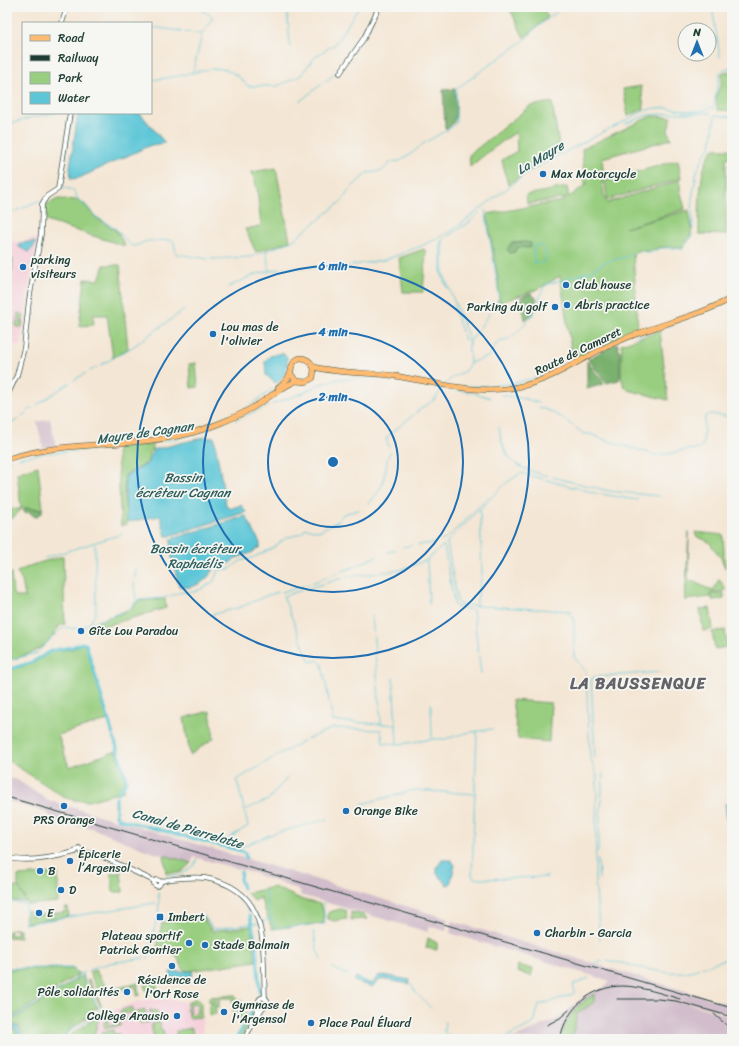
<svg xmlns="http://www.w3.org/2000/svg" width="739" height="1046" viewBox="0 0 739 1046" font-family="Sriracha,sans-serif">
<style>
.built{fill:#f5cfda}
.industrial{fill:#d1bdcb}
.green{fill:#99ce80;stroke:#5c865a}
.forest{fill:#7ab16e;stroke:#4c7751}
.water{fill:#5cc6d7;stroke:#3e8286}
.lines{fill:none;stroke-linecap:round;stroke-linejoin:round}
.stream{stroke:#5cc6d7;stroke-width:1}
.canal{stroke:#5cc6d7;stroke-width:3}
.minor-casing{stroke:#3f564c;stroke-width:5.5}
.major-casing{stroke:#3f564c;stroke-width:6}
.minor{stroke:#fff;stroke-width:4}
.major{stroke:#ffbb71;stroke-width:5}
.rail{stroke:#1f3d34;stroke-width:1}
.ring{fill:none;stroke:#1f6fb2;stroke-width:2}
.poi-dot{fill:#1f6fb2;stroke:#f6f6f2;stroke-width:1.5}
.labels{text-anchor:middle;stroke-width:3.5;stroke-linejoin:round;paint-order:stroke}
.poi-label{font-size:12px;fill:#1f3d34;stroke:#f6f6f2;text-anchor:start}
.street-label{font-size:12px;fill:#1f3d34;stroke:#f6f6f2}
.water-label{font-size:13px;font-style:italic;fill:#2e5f5d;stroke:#f6f6f2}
.district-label{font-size:16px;font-weight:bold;letter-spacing:1px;fill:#636368;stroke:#f6f6f2}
.centre{fill:#1f6fb2;stroke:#f6f6f2;stroke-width:2}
.ring-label{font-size:12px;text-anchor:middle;font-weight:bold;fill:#1f6fb2;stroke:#f6f6f2;stroke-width:3.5;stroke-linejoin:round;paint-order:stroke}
</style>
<rect width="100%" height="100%" fill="#f6f6f2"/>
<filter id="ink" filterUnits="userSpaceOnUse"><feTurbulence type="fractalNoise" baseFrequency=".025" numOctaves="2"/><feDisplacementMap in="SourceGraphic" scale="8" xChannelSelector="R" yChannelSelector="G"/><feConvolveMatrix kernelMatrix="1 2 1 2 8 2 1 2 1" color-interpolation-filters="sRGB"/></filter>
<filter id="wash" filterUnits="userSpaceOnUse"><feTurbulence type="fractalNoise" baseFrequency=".012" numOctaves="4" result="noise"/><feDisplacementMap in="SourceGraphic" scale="16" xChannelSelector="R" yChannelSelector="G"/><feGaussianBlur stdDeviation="0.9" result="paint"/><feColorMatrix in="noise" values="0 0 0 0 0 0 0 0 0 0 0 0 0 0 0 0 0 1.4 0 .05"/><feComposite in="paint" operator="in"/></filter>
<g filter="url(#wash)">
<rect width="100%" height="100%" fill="#f4e6d4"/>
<!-- built -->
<g class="built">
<path d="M38 237 28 292 21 346 7 344V241L21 242Z"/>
<path d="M196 998 201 1000 203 1039H94L100 1015 139 1001 160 999 187 1002Z"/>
</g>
<!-- industrial -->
<g class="industrial">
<path d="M50 419 56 447 43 448 37 422Z"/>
<path d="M7 777 19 781 47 800 58 803 439 916 448 919 446 931 429 926 428 932 300 895 301 891 253 873 194 857 191 863 148 851 92 828 59 823 45 812 7 801Z"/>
<path d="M452 921 732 1005V1015L655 993 732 1017V1039H511L559 1018 586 995 605 987 610 981 450 933Z"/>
</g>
<!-- green -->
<g class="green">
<path d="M509 7H542L548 17 524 38Z"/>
<path d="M732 70V111L717 110 716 96 721 84 722 74Z"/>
<path d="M641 86 644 109 628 116 623 89Z"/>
<path d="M552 102 560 152 544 160 508 185 502 160 517 151 516 132C500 143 485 154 470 167L469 155 530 106Z"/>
<path d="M651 116 672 117 668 130 671 139 602 158 604 180 602 178 604 196 607 203 680 180V189L685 209 625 228 689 210 692 229 690 237 682 248C673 246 656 246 649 252L641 250 633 253 638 329 615 339 573 361 560 276 538 289 499 303 498 280 487 214 563 201 567 198 527 204 526 195 567 187 569 197 588 183 585 184 582 149Z"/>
<path d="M714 149H732V157L726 158V235L699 234C699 214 698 162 714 149Z"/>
<path d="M678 160 681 178 607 200 605 181Z"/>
<path d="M276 168 290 241 256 252 245 229 261 226 257 189 252 172Z"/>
<path d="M58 199 78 200 85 205 95 217 117 231 125 246 46 221 44 206Z"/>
<path d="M424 249 426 251 423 292H403L399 258Z"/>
<path d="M7 258 13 259 12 272H7Z"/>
<path d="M104 265H120L128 349 113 358 107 315H93L94 325 79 326 85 279 99 280Z"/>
<path d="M18 313 24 315 22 327H16V322L21 323V319L17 320Z"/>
<path d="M660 331 668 400 628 390C616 381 624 358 621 344Z"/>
<path d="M196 363 198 387 191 388 189 364Z"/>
<path d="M135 445H153V449L149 453C151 466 134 469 125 475L124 497 127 524 121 526 117 451 118 448Z"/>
<path d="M38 466 43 509 21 508 17 473Z"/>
<path d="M10 509H22L11 520Z"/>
<path d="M689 532 688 579 713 591 719 579 725 588V591L711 593V597L685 600Z"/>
<path d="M695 532 723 535 725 568 721 558 709 542 696 536Z"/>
<path d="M63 556 65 624 59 626C48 649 30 654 7 661V574L11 573 13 594 17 597H25L22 581 17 572 32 565Z"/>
<path d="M724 593V599L712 600V594Z"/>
<path d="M165 599 166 608 98 628 96 622 130 610 138 601Z"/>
<path d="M710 608 713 629 703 631 700 609Z"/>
<path d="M725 630 727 647 715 649 712 632Z"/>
<path d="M82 644 86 646 108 720 58 735 69 767 116 751 125 778 124 791 89 801 74 800 66 798 7 760V671L33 663 52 651 72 649Z"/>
<path d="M512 700 551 703 549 742 518 739Z"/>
<path d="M210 711 214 738 190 755 184 718Z"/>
<path d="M164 855 191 863 180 873H166Z"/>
<path d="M120 871H121L123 892H113L111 873H120Z"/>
<path d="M58 873V902L28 905 21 891 26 902 13 901 11 897H7V888L17 887 21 890 18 886V876Z"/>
<path d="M274 887 303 900 320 904 323 910 324 923 272 929 260 897 254 901 247 893Z"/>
<path d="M65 908H68L69 916 25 923 26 910 30 912 31 916 65 912Z"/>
<path d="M341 909 346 911 347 919 334 921 328 919 327 915 329 912Z"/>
<path d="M351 912 364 915 367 919 351 920Z"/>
<path d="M203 917 212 931 251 926 256 961 189 971 184 970 178 959 174 955 172 947H157L162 923Z"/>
<path d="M11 929H20V938L8 937V931L10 930V934L17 935V930Z"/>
<path d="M428 938 437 943V950L426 948Z"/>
<path d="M518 965 533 969 531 976 517 972Z"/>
<path d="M7 969H73L79 974 7 1021Z"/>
<path d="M95 970 105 985 112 988 99 992 89 972Z"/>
<path d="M83 975 85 983 98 1008 91 1010 92 1014 73 1027 61 1039H26L19 1026 8 1023Z"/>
<path d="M89 980 102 1006 101 1007 87 981Z"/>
<circle cx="151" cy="987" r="6"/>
<path d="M138 983V989L140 995 136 996 137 993 135 986 118 991 117 988Z"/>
<path d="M594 994V1002L577 1014 572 1039H561C565 1018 577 1005 594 994Z"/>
<path d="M235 995 237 998 236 1019 234 1021 232 998H217L214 1002H209V997Z"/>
<path d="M196 998 201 1002V1017L190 1018 186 1009H190L189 1013 196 1014 197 1004 191 1003 190 1007H187V1003Z"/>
<path d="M219 999V1008L215 1006 216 1014 209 1015V1004L216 1003Z"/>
<path d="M240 1000 242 1001 241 1004 243 1007 240 1012 246 1014 243 1019H239Z"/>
<path d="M256 1004 257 1007 241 1039H237Z"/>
<path d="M131 1007 133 1008 134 1013H124L125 1019 130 1018 124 1020 120 1011Z"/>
<path d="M145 1010 146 1013 144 1014 145 1022H149L141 1024 138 1021 137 1012Z"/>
<path d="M150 1010 157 1011 160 1020 154 1021 152 1012H149Z"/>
<path d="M98 1016V1021L93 1039H74L71 1035Z"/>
<path d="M107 1016 109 1026 120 1023V1026L105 1028 104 1024Z"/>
<path d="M160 1022 161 1030H163L165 1039H154L151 1024Z"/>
<path d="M7 1026 15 1029 20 1039H7Z"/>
<path d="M192 1028 193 1038 177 1039 176 1031Z"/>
<path d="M113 1030 114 1034H120L101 1039V1033Z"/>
</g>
<!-- forest -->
<g class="forest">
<path d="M455 89C455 103 461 124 445 129L443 90Z"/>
<path d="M525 242 531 243 530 248 517 247 515 252 510 253 507 250 511 243Z"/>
<path d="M531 293 537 299 533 314 525 320 521 297Z"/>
<path d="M617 343 620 351V378L619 380 606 383 588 359Z"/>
<path d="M587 361 604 384 587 389Z"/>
<path d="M25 508 42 509V513L35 517 29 512 25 513 23 511Z"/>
</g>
<!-- water -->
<g class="water">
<path d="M78 113H140L165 143 151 145 79 178 71 179 70 167Z"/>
<path d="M32 242H35V245L29 252 19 247 20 243Z"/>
<path d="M282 353 287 357C288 368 286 379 275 383L266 375 265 361 270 356Z"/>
<path d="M205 437 210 438 214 437 226 505 229 509 241 505 246 512 169 536H166L160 516 128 522 126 519 125 476 147 464 153 450Z"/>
<path d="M246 516 260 543V547L251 553 236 558 228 564 215 567C209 580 193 591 179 586L172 558 171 539Z"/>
<path d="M732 803V866L725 804Z"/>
<path d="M442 860H451L455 865 450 884 447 885 437 873V868Z"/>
<path d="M192 971 193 975 191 976 171 978 170 972Z"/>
<path d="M382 975 410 980 409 984 381 979 372 987 354 981 356 977 372 984 378 976Z"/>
<path d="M7 1024 18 1027 24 1039H21L15 1029 7 1026Z"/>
</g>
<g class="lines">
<!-- stream -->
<g class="stream">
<path d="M287 7 290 46"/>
<path d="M712 7 720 57"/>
<path d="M151 27 201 34"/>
<path d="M356 46 363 35"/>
<path d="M192 73C205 70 221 65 233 73 239 76 243 82 248 86H277L300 76 315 57 335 44 359 7"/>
<path d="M151 80C157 80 190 74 193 72L202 34 213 17 202 10V7"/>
<path d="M300 101 340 70"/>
<path d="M713 110C715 97 718 85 720 72L732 67"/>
<path d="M676 113H711"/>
<path d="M625 124 647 115 675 113"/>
<path d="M7 125 30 118 56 113"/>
<path d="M612 128C626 121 642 109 658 108 676 106 694 117 711 107"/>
<path d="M61 187 73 190 80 202 85 204 95 216 116 229 130 245 135 246 147 241 171 240 174 242 176 254 182 255"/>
<path d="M61 187 72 113"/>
<path d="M485 210 497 281 499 298 492 311"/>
<path d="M7 215 40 200"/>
<path d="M693 229 692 199 694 187 697 171 705 153 711 146 715 115 732 117"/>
<path d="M441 241V273L447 288"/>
<path d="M537 245 543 247 547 255 544 262 534 263 533 246Z"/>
<path d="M266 250 269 270"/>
<path d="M184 255 208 259"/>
<path d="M211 259 251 257 292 241 342 201 350 189 367 173 382 171 391 162 400 161 415 151 421 145 452 127 456 123V89L526 39 535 29 563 7"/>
<path d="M352 265 385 260 421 246 453 230 528 172 609 129"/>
<path d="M283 268 349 266"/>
<path d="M228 287 256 274 280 269"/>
<path d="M453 306 465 340"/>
<path d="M468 336 443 273V239L470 222 479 213"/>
<path d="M635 337 679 322"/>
<path d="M468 338 470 363"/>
<path d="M468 345 489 314"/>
<path d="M101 365 134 346 184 310"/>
<path d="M90 371 97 367"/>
<path d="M373 378 399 379"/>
<path d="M74 380 86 373"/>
<path d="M402 380 417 383"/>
<path d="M421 384 429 385"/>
<path d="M446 384 451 378 465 371 470 363 489 356 498 341C502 340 507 340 510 338 515 336 535 312 537 308 540 299 540 291 546 285L591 271 605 262 626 257 635 253 642 251 650 253 661 248H677L682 250C685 245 692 240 692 234"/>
<path d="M464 386C507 387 532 382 571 363"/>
<path d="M443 388C458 391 476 392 490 398"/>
<path d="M501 395 526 399 538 403"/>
<path d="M272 404 303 393 317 385 340 379 370 378"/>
<path d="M37 405 69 383"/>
<path d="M539 407C559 414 568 422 584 434H590L608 441 655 455 667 454 685 450 699 449 703 444 705 416 710 414 732 417"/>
<path d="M242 411 273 389"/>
<path d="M233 415 237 413"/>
<path d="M22 416 32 408"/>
<path d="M242 417 268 406"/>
<path d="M235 420 240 418"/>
<path d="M12 423 19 419"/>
<path d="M499 427C503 461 516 468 548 476"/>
<path d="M200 428 229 416"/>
<path d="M123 440 145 438"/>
<path d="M136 444 176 439 207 430"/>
<path d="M389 447 386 439 389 435 419 410 434 400 443 388"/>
<path d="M49 453 100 449 131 445"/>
<path d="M18 458 47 453"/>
<path d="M7 462 11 460"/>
<path d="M552 477 609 491 659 496"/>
<path d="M368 504C383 488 384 482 387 461 387 458 389 455 390 452"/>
<path d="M440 541 446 539 489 497"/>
<path d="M418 545 435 543"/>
<path d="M403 547 412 545"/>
<path d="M388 552 395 550"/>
<path d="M45 558 122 534"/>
<path d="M358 565 377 556"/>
<path d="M136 568 134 584 136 600"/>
<path d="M307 585 356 566"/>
<path d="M282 592 304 586"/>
<path d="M429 604 427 560 444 545 454 603 456 607 473 610 481 673"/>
<path d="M476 606 482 574 480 510"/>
<path d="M573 611 460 605 457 601 447 542 506 483 521 473 595 493 638 500"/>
<path d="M568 613 572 615 574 619V657L586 672 590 756 597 777 595 879 600 940"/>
<path d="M211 615 241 607 266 596 278 592"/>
<path d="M372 616 381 723"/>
<path d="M90 623 96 612 95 545"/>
<path d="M7 661 37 653 61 629 68 627 72 629 84 626 127 610 138 600 164 598 182 592H194L201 589 213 582 219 570 230 569 240 561 252 558 271 549 286 538 302 533 306 528 319 531 338 521 343 514 359 510"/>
<path d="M393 678 397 744"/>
<path d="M431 704 432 738"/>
<path d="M397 725 333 721 322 664 318 660 310 662 283 596 346 577 400 570 427 560"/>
<path d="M477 731 472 875 474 878 480 879 547 877"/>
<path d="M307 739 333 728 381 730 383 743 402 744 432 739H445L466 733 492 729"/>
<path d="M595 758 591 679 595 677 660 672"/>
<path d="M362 804 414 790 475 794"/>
<path d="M244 810 268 800 287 778"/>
<path d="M232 835 236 848"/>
<path d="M215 844 224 841 248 826 237 780 281 753 298 745 303 740"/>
<path d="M239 848 272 834 328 819"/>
<path d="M598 852 603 773"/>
<path d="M598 860 599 879"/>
<path d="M181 875 194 865 197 859"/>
<path d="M166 876H178"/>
<path d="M264 890 272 921 276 928 325 924 323 903"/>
<path d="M158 892 159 899"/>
<path d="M7 897 12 902 25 904V924L155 903"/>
<path d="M158 914 159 901"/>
<path d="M162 920 204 916 213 929 257 923"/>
<path d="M261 922 271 919"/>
<path d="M314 932 317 950 321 960"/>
<path d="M153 936 157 919"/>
<path d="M148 958 152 941"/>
<path d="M607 961C612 963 617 962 622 963 643 969 679 978 699 968"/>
<path d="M593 964 603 961"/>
<path d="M702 967 732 957"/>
<path d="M7 968H72L82 975"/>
<path d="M332 968 348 975"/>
<path d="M88 970 110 963 144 958"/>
<path d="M411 984 416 993 431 1008"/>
<path d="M445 1021 444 1032 455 1039"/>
<path d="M7 1022 66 986 84 972"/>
<path d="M63 1039 70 1031 101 1012 80 976"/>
<path d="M503 1039 534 1023 539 1005 571 995 575 992 573 985 589 978"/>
</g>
<!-- canal -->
<g class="canal">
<path d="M7 670 32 662 53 650 72 647 82 643 86 644 113 735"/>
<path d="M114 738 126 778V782L117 794"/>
<path d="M116 798V815L119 819 241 851 245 853 246 858"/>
<path d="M241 872 240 879 243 888"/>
<path d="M246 904 249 910"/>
<path d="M250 915 252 925"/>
<path d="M252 926 256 941 260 994"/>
<path d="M236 1039 255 1005"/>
</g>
</g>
</g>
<g filter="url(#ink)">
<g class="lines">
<defs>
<g id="minor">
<path d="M62 23 67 7"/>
<path d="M340 73 364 38 379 7"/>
<path d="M7 396 17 375 24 348 29 300 41 234 42 204 47 196 58 189 70 113"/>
<path d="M75 852 79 848 82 852"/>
<path d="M82 852 99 855 154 881"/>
<path d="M7 857C26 864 56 857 75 852"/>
<circle cx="157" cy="883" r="3"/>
<path d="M160 882C168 878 196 877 205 878 272 890 262 946 265 999"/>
<circle cx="263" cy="1002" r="4.5"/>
<path d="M251 1026 259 1005"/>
<path d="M244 1039 263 1007"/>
</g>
<g id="major">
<path d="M314 367C341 374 368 372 395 376 438 383 483 397 526 385 560 376 587 354 619 341 656 325 697 317 732 298"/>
<path d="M278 388C282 384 287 381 289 376 292 373 290 368 293 364 299 353 311 359 314 369L313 378 306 382 296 381 291 374"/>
<path d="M7 459C65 440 129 448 187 434 207 429 235 418 252 408 267 399 280 388 296 381"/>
</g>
</defs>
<!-- minor casing -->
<use href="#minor" class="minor-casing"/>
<!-- major casing -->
<use href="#major" class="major-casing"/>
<!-- minor -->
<use href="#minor" class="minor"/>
<!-- major -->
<use href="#major" class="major"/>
<!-- rail -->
<g class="rail">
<path d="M7 797 732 1008"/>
<path d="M617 999H658L676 1001 732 1017"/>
<path d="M714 1014 732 1030"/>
<path d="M547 1025 560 1018 569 1010"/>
<path d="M560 1039C566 1008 591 986 623 986 638 986 664 994 680 999"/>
</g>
</g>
</g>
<!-- distance rings -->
<g class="ring">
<circle cx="333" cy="462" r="65"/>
<circle cx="333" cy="462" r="130"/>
<circle cx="333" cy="462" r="196"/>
</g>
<!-- markers -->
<g class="poi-dot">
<circle cx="543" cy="174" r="4"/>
<circle cx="23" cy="267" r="4"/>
<circle cx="566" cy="285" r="4"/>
<circle cx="567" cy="305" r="4"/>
<circle cx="555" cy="307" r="4"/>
<circle cx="213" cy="334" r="4"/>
<circle cx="81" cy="631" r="4"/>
<circle cx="64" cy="806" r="4"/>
<circle cx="346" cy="811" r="4"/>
<circle cx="70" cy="861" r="4"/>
<circle cx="40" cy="871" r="4"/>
<circle cx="61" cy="890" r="4"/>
<circle cx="39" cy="913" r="4"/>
<rect x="156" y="913" width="8" height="8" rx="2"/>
<circle cx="537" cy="933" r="4"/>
<circle cx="189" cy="943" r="4"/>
<circle cx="205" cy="945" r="4"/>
<circle cx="172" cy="966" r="4"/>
<circle cx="127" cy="992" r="4"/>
<circle cx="224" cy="1012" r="4"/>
<circle cx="177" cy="1016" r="4"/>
<circle cx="311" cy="1023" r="4"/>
</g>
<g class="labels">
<!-- poi labels -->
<g class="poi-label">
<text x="551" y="178">Max Motorcycle</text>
<text x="31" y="264">parking<tspan x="31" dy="14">visiteurs</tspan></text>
<text x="574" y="289">Club house</text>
<text x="575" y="309">Abris practice</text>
<text x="547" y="311" text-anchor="end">Parking du golf</text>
<text x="221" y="331">Lou mas de<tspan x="221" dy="14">l'olivier</tspan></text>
<text x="89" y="635">Gîte Lou Paradou</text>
<text x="354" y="815">Orange Bike</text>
<text x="64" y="824" text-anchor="middle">PRS Orange</text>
<text x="78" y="858">Épicerie<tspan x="78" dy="14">l’Argensol</tspan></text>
<text x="48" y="875">B</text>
<text x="69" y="894">D</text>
<text x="47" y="917">E</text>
<text x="168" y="921">Imbert</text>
<text x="545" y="937">Charbin - Garcia</text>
<text x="181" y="940" text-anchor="end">Plateau sportif<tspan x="181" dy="14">Patrick Gontier</tspan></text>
<text x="213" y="949">Stade Balmain</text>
<text x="172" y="984" text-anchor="middle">Résidence de<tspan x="172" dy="14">l'Ort Rose</tspan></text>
<text x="119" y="996" text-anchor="end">Pôle solidarités</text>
<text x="232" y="1009">Gymnase de<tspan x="232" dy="14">l'Argensol</tspan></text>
<text x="169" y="1020" text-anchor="end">Collège Arausio</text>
<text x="319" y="1027">Place Paul Éluard</text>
</g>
<!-- street labels -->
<g class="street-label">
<text transform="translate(578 351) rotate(-26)" y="4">Route de Camaret</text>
</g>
<!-- water labels -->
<g class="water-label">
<text transform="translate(540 157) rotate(-31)" y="5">La Mayre</text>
<text transform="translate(145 432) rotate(-8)" y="5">Mayre de Cagnan</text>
<text x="183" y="482">Bassin<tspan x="183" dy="15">écrêteur Cagnan</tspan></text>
<text x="195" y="553">Bassin écrêteur<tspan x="195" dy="15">Raphaélis</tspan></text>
<text transform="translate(188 828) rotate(16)" y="5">Canal de Pierrelatte</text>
</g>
<!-- district labels -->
<g class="district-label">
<text x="638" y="689">LA BAUSSENQUE</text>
</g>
</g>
<circle cx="333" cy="462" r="6" class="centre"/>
<g class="ring-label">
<text x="333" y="270">6 min</text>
<text x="333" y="336">4 min</text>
<text x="333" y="401">2 min</text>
</g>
<!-- margin -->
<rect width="739" height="1046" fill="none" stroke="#f6f6f2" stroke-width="24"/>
<!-- legend -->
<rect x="22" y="22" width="130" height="92" fill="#f6f6f2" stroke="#a0aca6"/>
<rect x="30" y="35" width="20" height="6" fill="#ffbb71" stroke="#a0aca6"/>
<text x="58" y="42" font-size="12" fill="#1f3d34">Road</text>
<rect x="30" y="55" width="20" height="6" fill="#1f3d34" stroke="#a0aca6"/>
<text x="58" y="62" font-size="12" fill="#1f3d34">Railway</text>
<rect x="30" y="72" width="20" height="12" fill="#99ce80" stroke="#a0aca6"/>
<text x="58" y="82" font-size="12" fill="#1f3d34">Park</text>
<rect x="30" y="92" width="20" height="12" fill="#5cc6d7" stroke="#a0aca6"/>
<text x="58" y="102" font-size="12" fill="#1f3d34">Water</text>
<!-- north arrow -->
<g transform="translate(697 42)"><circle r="19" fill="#f6f6f2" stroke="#a0aca6"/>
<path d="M0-3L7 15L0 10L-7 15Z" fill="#1f6fb2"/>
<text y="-6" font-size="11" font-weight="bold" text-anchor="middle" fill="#1f3d34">N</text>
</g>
</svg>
